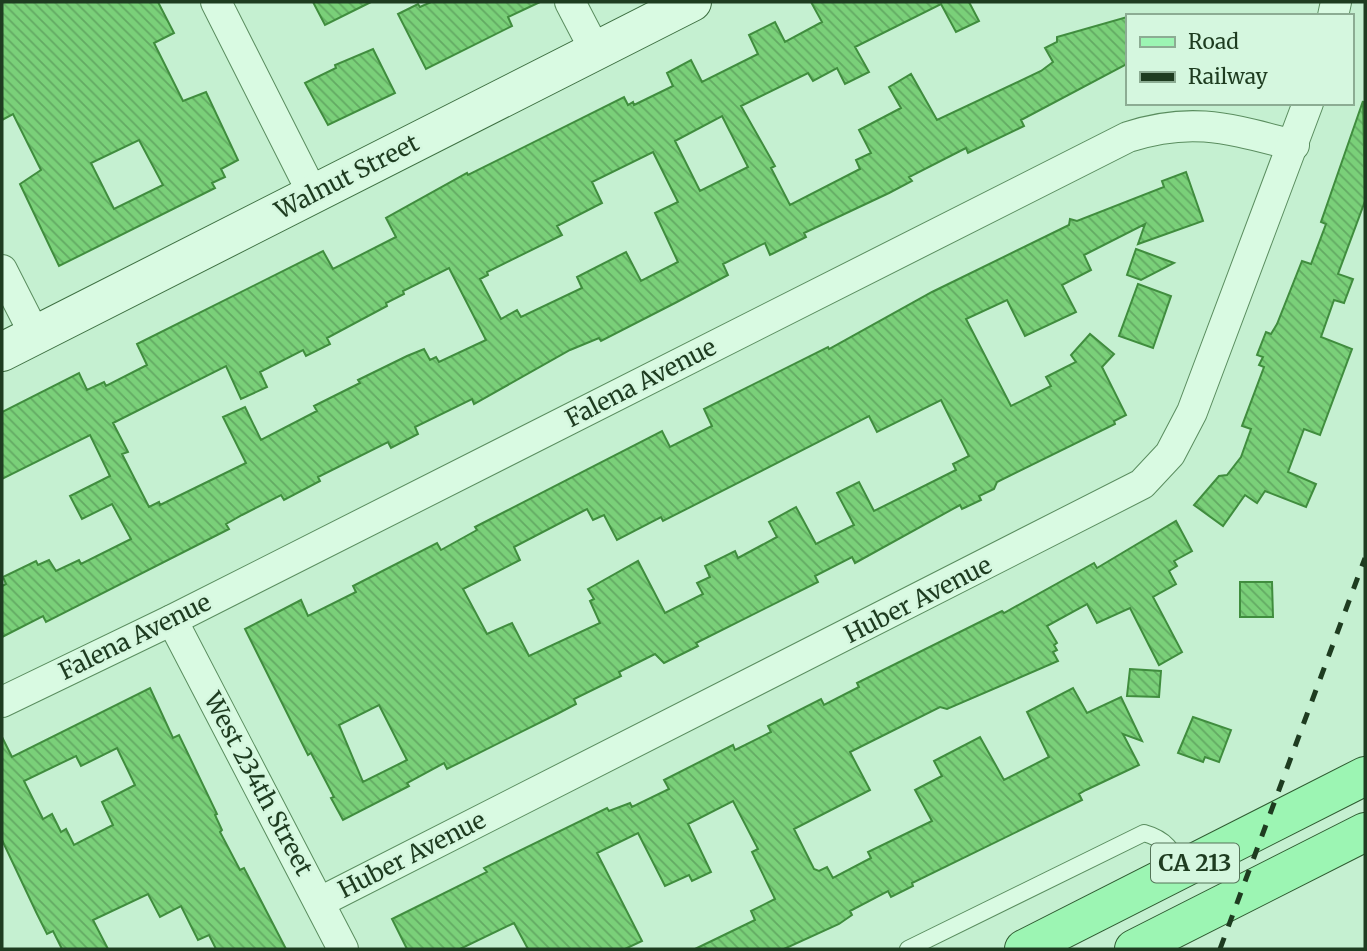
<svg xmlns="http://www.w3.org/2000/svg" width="1367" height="951" viewBox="0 0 1367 951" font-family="Merriweather,serif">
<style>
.building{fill:url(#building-back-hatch);stroke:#408d3e;stroke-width:2;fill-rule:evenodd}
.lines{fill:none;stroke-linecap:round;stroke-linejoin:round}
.lane-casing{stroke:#5a8d5f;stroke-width:18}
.street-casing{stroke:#5a8d5f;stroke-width:32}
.secondary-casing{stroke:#3d6f41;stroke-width:40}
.primary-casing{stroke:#2e5a30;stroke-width:40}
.lane{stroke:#d9fae2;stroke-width:16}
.street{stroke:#d9fae2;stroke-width:30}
.secondary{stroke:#d9fae2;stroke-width:38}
.primary{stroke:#9cf5b3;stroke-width:38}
.rail{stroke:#1e3c20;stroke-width:5;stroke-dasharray:12 12;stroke-linecap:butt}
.labels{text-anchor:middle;stroke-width:5;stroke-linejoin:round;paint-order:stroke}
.shield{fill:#d5f7df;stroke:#557459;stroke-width:2}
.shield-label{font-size:23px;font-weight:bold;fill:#1e3c20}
.street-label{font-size:24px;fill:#1e3c20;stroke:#d5f7df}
</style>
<defs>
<pattern id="building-back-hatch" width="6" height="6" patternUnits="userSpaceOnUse" patternTransform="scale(1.75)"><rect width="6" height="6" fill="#7ad079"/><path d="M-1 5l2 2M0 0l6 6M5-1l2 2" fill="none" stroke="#63aa63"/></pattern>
</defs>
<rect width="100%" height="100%" fill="#c5f0d1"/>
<!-- building -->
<g class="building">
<path d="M2 2H158L174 33 154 43 183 101 206 92 238 160 221 169 225 177 212 183 215 188 59 266 20 184 41 170 13 114 2 120ZM139 140 163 185 114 209 91 163Z"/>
<path d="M313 2H371L325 25Z"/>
<path d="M431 2H540L508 17 512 26 426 69 398 14 418 4 420 7Z"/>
<path d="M811 2H969L979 21 956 32 941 4 855 47 869 72 845 84 837 68 813 81 808 73 741 106 775 166 771 168 790 205 860 169 856 160 871 153 859 130 901 108 889 87 911 74 937 120 1041 71 1053 62 1045 48 1057 42V37L1127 17V64L1021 120 1024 126 968 153 966 148 909 177 912 181 889 193 804 233 806 237 770 255 765 243 723 264 728 275 675 303 601 341 599 338 570 350 474 404 472 399 415 427 418 434 391 448 388 442 318 477 320 481 284 500 281 495 242 515 226 524 229 529 46 622 43 616 2 637V586L6 584 3 577 36 561 38 565 49 560 56 571 79 560 81 564 131 539 112 504 82 519 70 496 110 476 90 435 2 479V412L79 373 87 390 104 382 106 386 147 365 137 344 323 251 333 269 396 237 386 218 467 173 468 175 624 97 628 105 633 102 634 105 673 86 667 73 691 60 702 82 758 54 749 35 775 22 785 42 822 22ZM722 116 748 167 700 191 675 141ZM653 152 678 202 655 213 678 262 641 281 626 252 577 277 582 288 521 317 517 310 501 319 480 279 488 275 487 272 562 235 557 226 602 203 592 182ZM449 268 486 340 439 362 436 357 430 360 424 349 407 356 358 380 360 383 314 406 317 411 261 440 245 407 223 417 246 463 160 505 159 502 149 507 122 454 128 452 113 423 226 366 241 399 267 387 260 372 303 350 306 356 330 344 327 338 387 306 386 303 404 294 403 291Z"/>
<path d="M373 49 395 93 328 125 305 83 336 68 335 65Z"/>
<path d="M1363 101 1365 201 1338 274 1353 279 1344 303 1334 300 1321 337 1352 349 1320 435 1304 429 1288 472 1316 484 1306 507 1265 491 1257 503 1245 495 1223 526 1194 505 1219 476 1227 475 1241 457 1251 429 1242 426 1264 367 1259 365 1263 357 1257 355 1266 332 1271 334 1277 324 1302 261 1311 264 1326 224 1321 222Z"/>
<path d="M1186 172 1203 221 1138 244 1145 224 1084 255 1091 270 1062 285 1076 312 1025 336 1007 300 966 319 1011 406 1051 386 1046 377 1076 362 1071 355 1090 334 1114 354 1102 367 1126 415 1114 421 1115 424 997 482 994 489 979 496 981 500 962 509 960 505 855 563 852 557 815 576 818 582 696 643 698 646 664 663 655 654 619 672 621 676 574 699 576 704 557 714 447 769 444 763 407 783 409 786 343 820 331 798 334 797 311 753 308 755 245 629 301 600 308 616 356 592 353 586 437 543 441 550 477 530 475 527 662 431 670 447 712 426 704 409 828 347 829 349 932 292 1069 225 1070 219 1077 221 1164 187 1162 181ZM941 400 969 456 953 464 956 470 874 511 859 482 837 493 854 525 816 544 796 507 769 522 777 537 738 558 735 551 705 566 710 577 697 583 703 594 665 613 638 561 588 589 594 599 590 601 600 623 529 656 512 623 487 634 463 589 520 560 514 547 587 509 593 520 604 515 617 540 661 517 663 521 869 416 877 432ZM379 705 407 760 363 782 339 725Z"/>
<path d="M1136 249 1174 263 1141 280 1127 275Z"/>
<path d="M1138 284 1171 296 1153 348 1119 336Z"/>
<path d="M1176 521 1192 551 1174 561 1177 566 1169 571 1176 584 1153 597 1182 652 1159 665 1130 608 1097 623 1087 604 1047 626 1057 643 1054 645 1057 650 1053 652 1058 661 947 709 940 707 850 752 870 790 794 829 814 869 819 871 827 867 833 878 871 858 868 852 932 821 915 790 942 776 934 761 980 737 1004 780 1049 757 1027 712 1073 688 1087 713 1121 697 1142 741 1123 734 1139 765 1086 790 1079 794 1082 800 912 883 913 886 891 897 888 891 850 911 852 915 839 924 784 949H695L755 920 751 911 775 899 752 852 758 849 733 801 688 824 711 872 692 881 689 875 665 886 638 833 597 853 642 941 625 949H528L514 923 460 949H407L392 919 487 872 484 868 607 808 609 811 630 803 632 807 669 789 664 780 733 745 735 750 771 732 768 726 821 699 824 705 859 687 857 683 1002 611 1004 613 1094 563 1097 568Z"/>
<path d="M1240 582H1272L1273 617H1240Z"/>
<path d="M1130 669 1161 671 1159 697 1127 696Z"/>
<path d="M150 688 173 738 179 735 217 814 215 815 222 830 220 832 240 870 244 868 286 949H216L209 935 198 940 181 906 160 917 148 894 93 920 108 949H62L53 931 47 934 37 914 2 840V737L12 757ZM117 748 135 785 102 802 113 825 74 845 66 829 61 832 52 814 43 819 24 781 76 756 81 766Z"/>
<path d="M1193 717 1231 730 1219 762 1205 757 1203 762 1178 753Z"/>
</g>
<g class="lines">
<defs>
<path id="lane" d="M908 949 1144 833C1166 839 1172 850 1182 869"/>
<g id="street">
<path d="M216 2 313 194"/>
<path d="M570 2 595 50"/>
<path d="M1333 16 1336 2"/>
<path d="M2 270 35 335"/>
<path d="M172 620 343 949"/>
<path d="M2 702 172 620 1128 137C1193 116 1230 129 1294 145"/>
<path d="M320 902 1142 484 1170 454 1192 412 1308 103"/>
</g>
<path id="secondary" d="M2 352 692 2"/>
<g id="primary">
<path d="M1024 949 1365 776"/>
<path d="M1134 949 1365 832"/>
</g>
</defs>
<!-- lane casing -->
<use href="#lane" class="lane-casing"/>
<!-- street casing -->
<use href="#street" class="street-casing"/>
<!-- secondary casing -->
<use href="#secondary" class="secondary-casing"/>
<!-- primary casing -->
<use href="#primary" class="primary-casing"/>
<!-- lane -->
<use href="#lane" class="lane"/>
<!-- street -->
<use href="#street" class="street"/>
<!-- secondary -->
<use href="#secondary" class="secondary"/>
<!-- primary -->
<use href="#primary" class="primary"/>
<!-- rail -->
<path class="rail" d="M1220 949 1365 558"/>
</g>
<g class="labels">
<!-- shield labels -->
<rect class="shield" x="1151" y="843.5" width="88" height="39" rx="5"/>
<g class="shield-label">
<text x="1195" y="871">CA 213</text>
</g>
<!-- street labels -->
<g class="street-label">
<text transform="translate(347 177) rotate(-27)" y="8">Walnut Street</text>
<text transform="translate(641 383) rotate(-27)" y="8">Falena Avenue</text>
<text transform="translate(918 600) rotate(-27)" y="8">Huber Avenue</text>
<text transform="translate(135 637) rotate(-26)" y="8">Falena Avenue</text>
<text transform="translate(258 784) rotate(62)" y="8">West 234th Street</text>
<text transform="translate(412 855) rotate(-27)" y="8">Huber Avenue</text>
</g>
</g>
<!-- border -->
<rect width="1367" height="951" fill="none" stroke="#1e3c20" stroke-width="7"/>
<!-- legend -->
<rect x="1126" y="14" width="228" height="91" fill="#d5f7df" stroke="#8cac93" stroke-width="2"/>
<rect x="1140" y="37" width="35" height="10" fill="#9cf5b3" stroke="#8cac93" stroke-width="2"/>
<text x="1188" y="49" font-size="21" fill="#1e3c20">Road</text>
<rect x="1140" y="72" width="35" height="10" fill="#1e3c20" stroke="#8cac93" stroke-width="2"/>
<text x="1188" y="84" font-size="21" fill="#1e3c20">Railway</text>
</svg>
